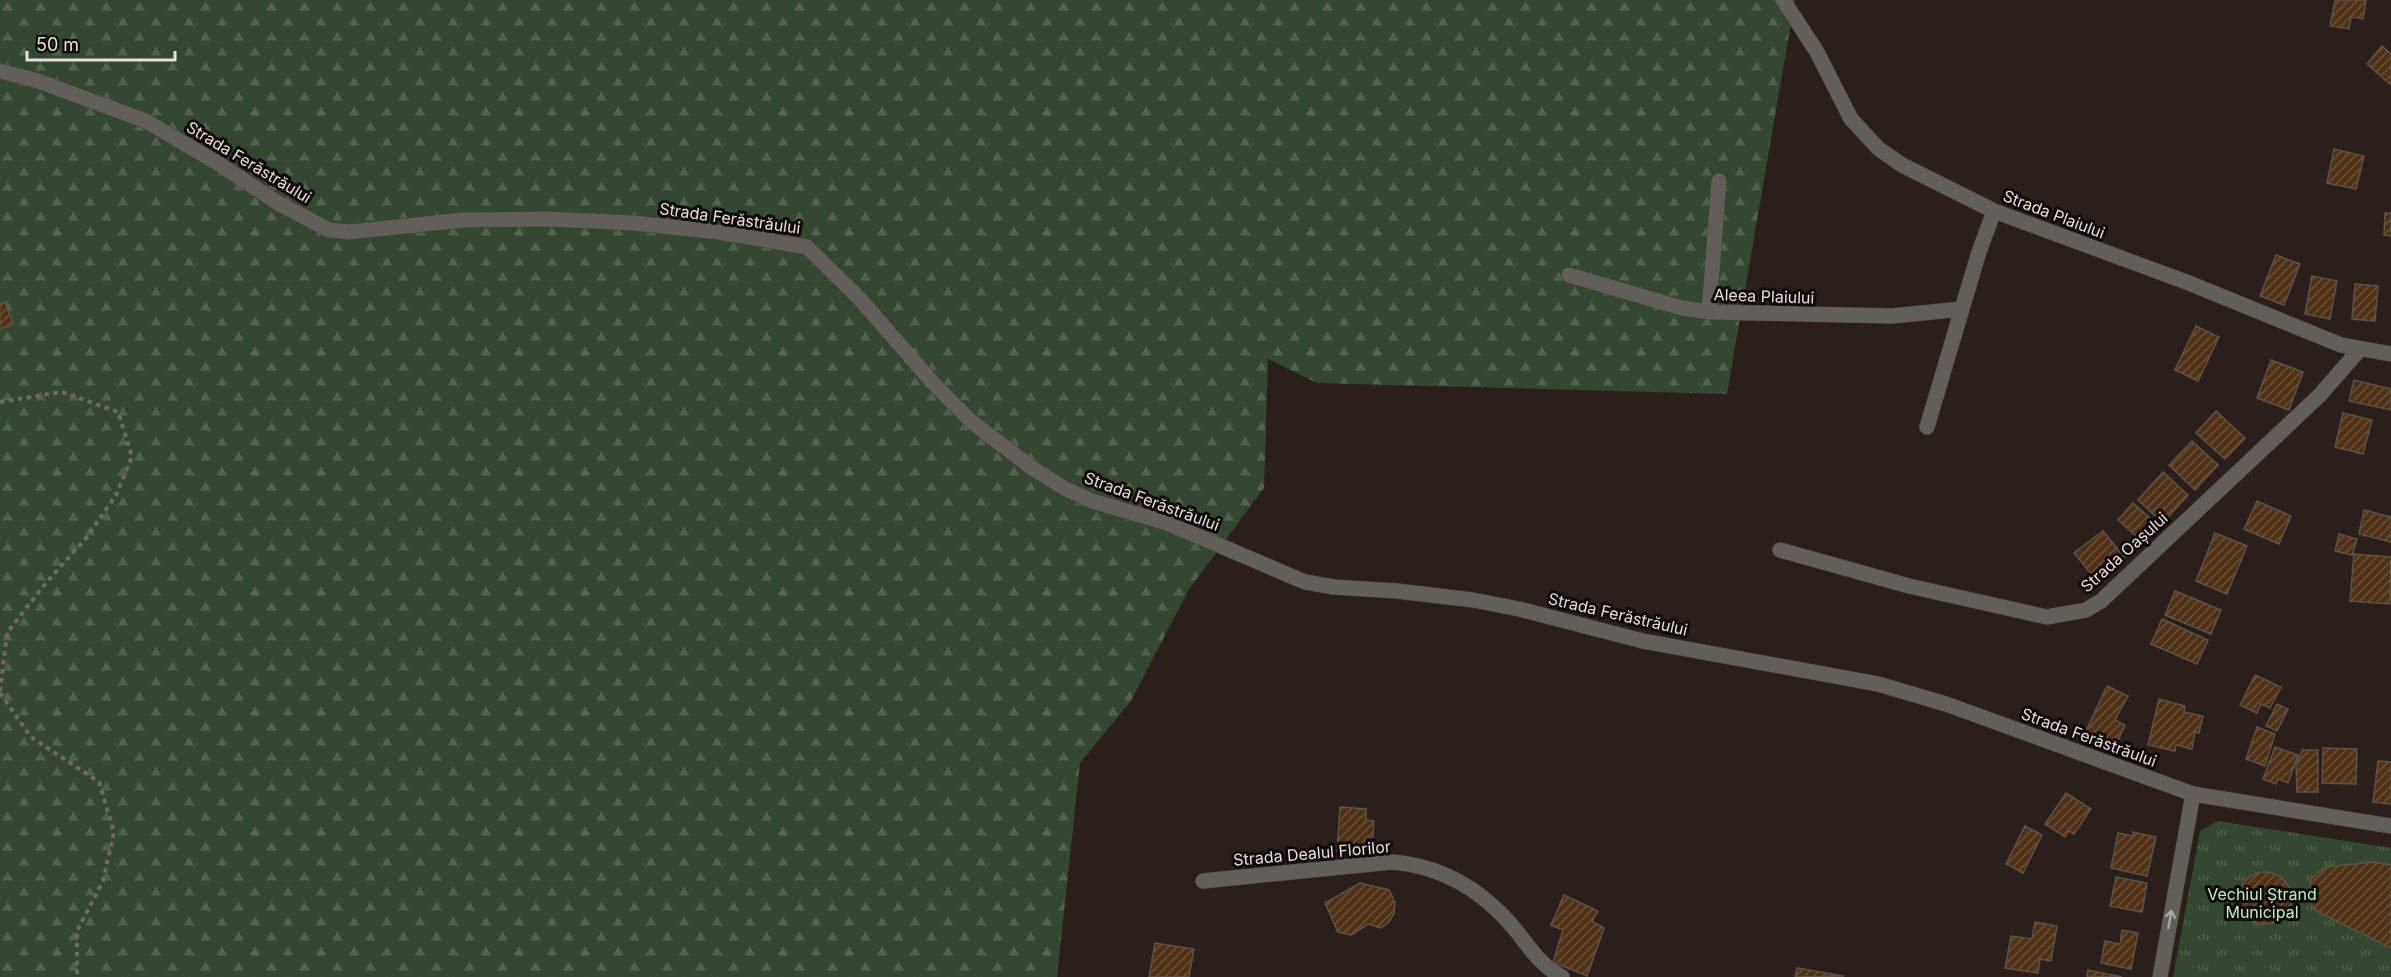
<svg xmlns="http://www.w3.org/2000/svg" width="2391" height="977" viewBox="0 0 2391 977" font-family="Inter,sans-serif">
<style>
.forest{fill:url(#forest-firs)}
.park{fill:url(#park-tufts)}
.building{fill:url(#building-hatch);stroke:#5c524a;stroke-width:1.5}
.lines{fill:none;stroke-linecap:round;stroke-linejoin:round}
.minor-casing{stroke:#443a35;stroke-width:16}
.path{stroke:#716763;stroke-width:4;stroke-dasharray:4.5 4.5;stroke-linecap:butt}
.minor{stroke:#625f5a;stroke-width:15}
.oneway{stroke:#aba5a1}
.labels{text-anchor:middle;stroke-width:6;stroke-linejoin:round;paint-order:stroke}
.street-label{font-size:16px;fill:#e6dedb;stroke:#0f0a08}
.park-label{font-size:16px;fill:#bdf0b9;stroke:#0f0a08}
</style>
<defs>
<pattern id="forest-firs" width="22" height="20" patternUnits="userSpaceOnUse" patternTransform="scale(1.5)"><rect width="22" height="20" fill="#334731"/><path d="M5 1l3.5 6h-7zM16 11l3.5 6h-7z" fill="#51614e"/></pattern>
<pattern id="park-tufts" width="24" height="20" patternUnits="userSpaceOnUse" patternTransform="scale(1.5)"><rect width="24" height="20" fill="#334731"/><path d="M3 7l-1-3M5 7V3M7 7l1-3M15 17l-1-3M17 17v-4M19 17l1-3" fill="none" stroke="#51614e"/></pattern>
<pattern id="building-hatch" width="6" height="6" patternUnits="userSpaceOnUse" patternTransform="scale(1.5)"><rect width="6" height="6" fill="#4f3215"/><path d="M-1 1l2-2M0 6l6-6M5 7l2-2" fill="none" stroke="#684f36"/></pattern>
</defs>
<rect width="100%" height="100%" fill="#2a1f1a"/>
<!-- forest -->
<path class="forest" d="M0 0H1795L1727 394 1317 383 1268 359 1264 488 1189 589 1131 701 1080 763 1057 977H0Z"/>
<!-- park -->
<path class="park" d="M2218 821 2391 848V977H2173L2200 831Z"/>
<!-- building -->
<g class="building">
<path d="M2335 0H2366L2363 19 2351 17 2349 29 2330 26Z"/>
<path d="M2382 46 2391 54V85L2367 64Z"/>
<path d="M2334 149 2364 156 2356 189 2327 183Z"/>
<path d="M2385 213H2391V236L2384 235Z"/>
<path d="M2276 255 2300 264 2284 305 2260 296Z"/>
<path d="M2312 276 2337 281 2330 319 2305 314Z"/>
<path d="M2355 284 2378 286 2375 321 2352 319Z"/>
<path d="M5 302 13 324 0 329V304Z"/>
<path d="M2196 326 2219 337 2198 381 2175 370Z"/>
<path d="M2271 360 2303 372 2289 410 2257 398Z"/>
<path d="M2354 380 2391 389V410L2349 401Z"/>
<path d="M2216 411 2245 438 2225 459 2196 433Z"/>
<path d="M2343 413 2372 420 2363 454 2335 447Z"/>
<path d="M2192 441 2218 465 2195 490 2169 465Z"/>
<path d="M2163 472 2188 495 2163 523 2138 500Z"/>
<path d="M2257 501 2291 516 2279 544 2244 529Z"/>
<path d="M2133 503 2159 526 2144 543 2118 520Z"/>
<path d="M2364 510 2391 517V542L2359 534Z"/>
<path d="M2103 531 2124 557 2096 580 2074 553Z"/>
<path d="M2215 533 2247 546 2227 594 2196 581Z"/>
<path d="M2339 534 2357 539 2352 555 2335 551Z"/>
<path d="M2354 554 2391 557 2390 604 2350 601Z"/>
<path d="M2175 591 2221 610 2211 634 2165 615Z"/>
<path d="M2162 619 2208 640 2197 664 2151 644Z"/>
<path d="M2255 675 2281 687 2270 708 2261 704 2257 713 2240 705Z"/>
<path d="M2107 686 2128 696 2115 720 2125 725 2115 747 2085 733Z"/>
<path d="M2159 699 2185 706 2184 712 2203 716 2199 733 2195 732 2192 749 2176 745 2175 751 2148 745Z"/>
<path d="M2277 704 2288 709 2277 731 2266 726Z"/>
<path d="M2257 727 2275 734 2265 766 2246 759Z"/>
<path d="M2275 747 2298 755 2288 783 2278 779 2276 784 2263 779Z"/>
<path d="M2323 748 2357 749 2356 784 2322 783Z"/>
<path d="M2302 750H2318V792H2297L2296 765Z"/>
<path d="M2378 761 2391 762V804L2373 802Z"/>
<path d="M2066 793 2091 809 2074 834 2069 831 2065 837 2045 824Z"/>
<path d="M1340 807 1366 809V820L1374 821 1373 837H1365L1364 852 1337 851Z"/>
<path d="M2025 826 2042 835 2023 873 2006 864Z"/>
<path d="M2133 832 2156 837 2147 876 2111 868 2118 833 2133 836Z"/>
<path d="M2374 862 2391 865V948L2318 912 2312 906 2309 897 2311 879 2325 867Z"/>
<circle cx="2265" cy="898" r="26"/>
<path d="M2116 877 2147 883 2142 912 2110 906Z"/>
<path d="M1360 883 1389 890 1395 902 1394 914 1388 923 1381 928 1368 924 1351 935 1338 932 1325 903Z"/>
<path d="M1564 895 1598 911 1592 921 1604 928 1587 976 1553 962 1563 930 1551 925Z"/>
<path d="M2035 922 2057 926 2051 961 2040 959 2038 973 2005 968 2011 936 2032 939Z"/>
<path d="M2122 930 2138 933 2131 969 2101 963 2105 941 2120 944Z"/>
<path d="M1155 943 1194 949 1189 977H1149Z"/>
<path d="M1797 968 1844 976 1795 977Z"/>
<path d="M2088 970 2122 977H2087Z"/>
</g>
<g class="lines">
<defs>
<g id="minor">
<path d="M1783 0 1817 52 1851 119 1879 149 1902 165 1994 211 2189 283 2341 345 2391 354"/>
<path d="M0 71 38 81 146 121 219 164 278 203 329 230 349 232 463 220 547 219 633 223 718 232 807 247 859 298 934 384 972 422 1032 468 1064 488 1092 501 1167 523 1305 582 1334 587 1397 591 1473 600 1519 609 1643 641 1878 684 1946 704 2193 794 2391 826"/>
<path d="M1569 275 1682 308 1709 312 1892 316 1962 309"/>
<path d="M1709 312 1719 181"/>
<path d="M1927 427 1978 255 1994 211"/>
<path d="M1780 550 1909 586 2047 617 2086 610 2101 601 2320 395 2359 350"/>
<path d="M1203 881 1392 862C1442 866 1482 890 1514 928 1531 949 1538 963 1562 977"/>
<path d="M2160 977 2193 794"/>
</g>
</defs>
<!-- minor casing -->
<use href="#minor" class="minor-casing"/>
<!-- path -->
<g class="path">
<path d="M0 402 62 392 118 412 132 457 116 495 87 537 45 584 7 633 0 692"/>
<path d="M0 693 31 737 99 782 114 832 103 881 77 931V977"/>
</g>
<!-- minor -->
<use href="#minor" class="minor"/>
</g>
<!-- one-way arrows -->
<defs><path id="oneway-shaft" d="M-6 0H5M1.5-3L5.5 0L1.5 3" fill="none" stroke-width="1.6" stroke-linecap="round" stroke-linejoin="round" transform="scale(1.5)"/></defs>
<use class="oneway" href="#oneway-shaft" transform="translate(2170 919) rotate(-80)"/>
<g class="labels">
<!-- street labels -->
<g class="street-label">
<text transform="translate(249 162) rotate(31)" y="6">Strada Ferăstrăului</text>
<text transform="translate(2054 214) rotate(21)" y="6">Strada Plaiului</text>
<text transform="translate(730 218) rotate(8)" y="6">Strada Ferăstrăului</text>
<text transform="translate(1764 296) rotate(2)" y="6">Aleea Plaiului</text>
<text transform="translate(1152 501) rotate(20)" y="6">Strada Ferăstrăului</text>
<text transform="translate(2124 552) rotate(-42)" y="6">Strada Oașului</text>
<text transform="translate(1618 614) rotate(13)" y="6">Strada Ferăstrăului</text>
<text transform="translate(2089 737) rotate(20)" y="6">Strada Ferăstrăului</text>
<text transform="translate(1312 853) rotate(-5)" y="6">Strada Dealul Florilor</text>
</g>
<!-- park labels -->
<g class="park-label">
<text x="2262" y="900">Vechiul Ștrand<tspan x="2262" dy="18">Municipal</tspan></text>
</g>
</g>
<!-- scale -->
<path d="M27 51v9h148v-9" fill="none" stroke="#e6dedb" stroke-width="3"/>
<text x="36" y="51" font-size="18" fill="#e6dedb" stroke="#0f0a08" stroke-width="4.5" paint-order="stroke">50 m</text>
</svg>
